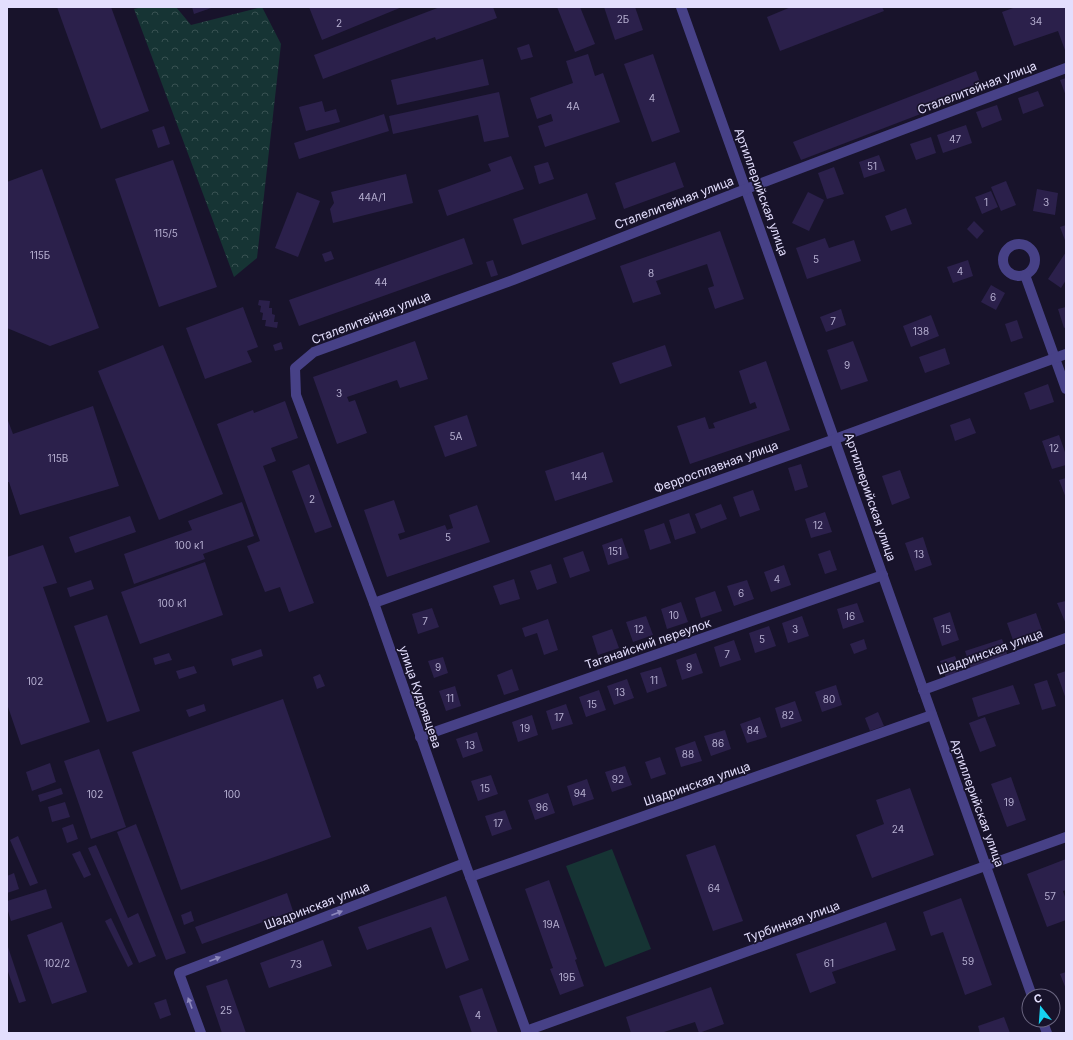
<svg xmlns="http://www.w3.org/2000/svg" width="1073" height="1040" viewBox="0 0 1073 1040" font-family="Inter,sans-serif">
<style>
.grass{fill:#163434}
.forest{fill:url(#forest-crowns)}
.building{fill:#2b204b}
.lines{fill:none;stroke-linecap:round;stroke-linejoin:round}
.minor{stroke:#474187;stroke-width:10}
.oneway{fill:#8d88bc}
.labels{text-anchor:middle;stroke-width:3.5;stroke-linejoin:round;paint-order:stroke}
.number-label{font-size:10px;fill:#b5aed0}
.street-label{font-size:12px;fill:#e3defd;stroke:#18132b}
</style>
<defs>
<pattern id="forest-crowns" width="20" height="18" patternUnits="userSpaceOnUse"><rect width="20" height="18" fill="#163434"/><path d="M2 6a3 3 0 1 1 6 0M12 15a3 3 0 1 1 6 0" fill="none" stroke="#385152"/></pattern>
</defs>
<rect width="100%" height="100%" fill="#18132b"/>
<!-- grass -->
<path class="grass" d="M612 849 651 949 605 967 566 866Z"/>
<!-- forest -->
<path class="forest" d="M143 7H176L191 25 262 7 281 44 257 258 234 277 134 9Z"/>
<!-- building -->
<g class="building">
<path d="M57 7H111L149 111 101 129Z"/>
<path d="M192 7H214L194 14Z"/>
<path d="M309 7H402L322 40Z"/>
<path d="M440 7H493L497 18 436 40 435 37 323 79 314 55Z"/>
<path d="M557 7H580L595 44 575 52Z"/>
<path d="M604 7H635L643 30 615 40Z"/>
<path d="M791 7H882L884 11 780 51 767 17Z"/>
<path d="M1016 7H1066V53L1058 31 1014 46 1002 12Z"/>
<path d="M529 44 533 57 521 60 517 48Z"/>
<path d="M588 54 595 76 603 73 620 122 545 147 538 126 553 121 551 114 537 119 530 98 573 83 566 61Z"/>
<path d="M653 54 680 132 652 142 624 64Z"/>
<path d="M483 59 489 85 397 105 391 80Z"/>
<path d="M976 71 983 90 801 160 793 142Z"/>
<path d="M1066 78V96L1060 80Z"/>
<path d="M1038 91 1044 106 1023 114 1018 98Z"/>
<path d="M499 92 509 137 484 142 478 115 393 134 389 116Z"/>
<path d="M322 101 325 112 336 109 340 122 306 131 299 107Z"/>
<path d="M997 105 1002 120 982 128 976 112Z"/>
<path d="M384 114 389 131 299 159 294 143Z"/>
<path d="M966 125 972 143 943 153 937 135Z"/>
<path d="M164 126 170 144 158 148 152 130Z"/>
<path d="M931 137 936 153 916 160 910 144Z"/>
<path d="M879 155 885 171 864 178 859 162Z"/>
<path d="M511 156 524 189 447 216 438 190 491 171 488 164Z"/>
<path d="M173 160 217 287 159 307 115 179Z"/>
<path d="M548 162 554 179 539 184 534 166Z"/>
<path d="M675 162 684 187 624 209 615 183Z"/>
<path d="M834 167 844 194 827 199 818 173Z"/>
<path d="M42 169 99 328 50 346 7 328V182Z"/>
<path d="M406 174 413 203 333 223 330 209 334 203 331 192Z"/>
<path d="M1006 181 1016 205 1001 211 991 187Z"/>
<path d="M1037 189 1058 193 1055 215 1033 211Z"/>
<path d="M991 191 998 207 982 214 975 197Z"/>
<path d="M297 192 320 201 298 257 275 248Z"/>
<path d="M808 192 824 200 809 231 792 223Z"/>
<path d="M587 193 596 219 522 245 513 219Z"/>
<path d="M906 208 912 224 891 231 885 216Z"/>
<path d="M974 221 984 231 977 239 967 229Z"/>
<path d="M1066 225V243L1060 227Z"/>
<path d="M720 231 744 299 715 309 708 288 714 286 707 264 656 281 661 294 633 303 620 266Z"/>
<path d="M464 238 473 264 299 326 289 300Z"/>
<path d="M825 238 829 248 854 240 861 261 807 279 796 248Z"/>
<path d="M331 251 334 259 325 262 322 254Z"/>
<path d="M1066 252V280L1061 288 1048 279Z"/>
<path d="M493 260 498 275 491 277 486 262Z"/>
<path d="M968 260 973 276 953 283 947 267Z"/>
<path d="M991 285 1005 293 996 310 981 302Z"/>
<path d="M259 300 270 301 269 308H272V314L275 315 274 322H278L277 328 265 326 266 320H262L263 313 260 312 261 306 258 305Z"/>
<path d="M243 307 258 347 247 351 252 362 205 379 186 328Z"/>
<path d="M1066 307V327L1064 328 1058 309Z"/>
<path d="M841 309 846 325 826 332 820 317Z"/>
<path d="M931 315 939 336 911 347 903 326Z"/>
<path d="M1017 320 1023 338 1011 342 1005 324Z"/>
<path d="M415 341 428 379 400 388 397 380 347 397 349 402 355 400 367 433 337 444 313 377Z"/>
<path d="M853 341 868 381 841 390 827 350Z"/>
<path d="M281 342 283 349 275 351 273 345Z"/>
<path d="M163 345 223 494 159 520 98 371Z"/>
<path d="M665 345 672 366 620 384 612 363Z"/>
<path d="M945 348 950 364 925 373 919 357Z"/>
<path d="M766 361 790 430 690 464 677 426 705 417 709 429 715 428 713 423 757 408 755 402 750 404 739 371Z"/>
<path d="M1048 384 1054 402 1030 410 1024 393Z"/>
<path d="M285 401 298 438 271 448 276 461 263 466 314 603 289 612 280 587 265 592 247 546 260 541 217 424 253 410 254 413Z"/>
<path d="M93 406 119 486 20 515 9 482H7V418L13 434Z"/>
<path d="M467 415 477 446 445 457 434 426Z"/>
<path d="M970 418 976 433 955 441 950 425Z"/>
<path d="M1059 435 1066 455V465L1052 469 1042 441Z"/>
<path d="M603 452 613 482 555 501 545 471Z"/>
<path d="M309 464 332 527 315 533 292 471Z"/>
<path d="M801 464 808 487 795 491 788 468Z"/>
<path d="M900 470 910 498 892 505 882 476Z"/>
<path d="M1066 478V498L1059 480Z"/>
<path d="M753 490 760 510 740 517 733 497Z"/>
<path d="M394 500 405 532 398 534 400 540 445 525 447 530 453 528 449 515 477 505 490 542 387 577 364 510Z"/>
<path d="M242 502 254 536 203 554 205 559 134 584 124 554 192 530 188 521Z"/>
<path d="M721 504 727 519 701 529 695 514Z"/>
<path d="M825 512 832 532 811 538 805 519Z"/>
<path d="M689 513 696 533 675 540 669 520Z"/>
<path d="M130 516 136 532 75 553 69 537Z"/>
<path d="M664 523 671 543 650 550 644 530Z"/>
<path d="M923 537 932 565 915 571 905 543Z"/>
<path d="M622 538 629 558 608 565 602 545Z"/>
<path d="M43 545 57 583 43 587 90 722 21 745 7 704V557Z"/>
<path d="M830 550 837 570 825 574 818 554Z"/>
<path d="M583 551 590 571 570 578 563 558Z"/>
<path d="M205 562 223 615 140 644 121 592Z"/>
<path d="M551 564 557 583 537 590 530 571Z"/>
<path d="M784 565 791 585 771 592 764 572Z"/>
<path d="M514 579 520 599 500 605 493 586Z"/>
<path d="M91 580 94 589 70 597 67 588Z"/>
<path d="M747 580 754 599 734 606 727 586Z"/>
<path d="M715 591 722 611 701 618 695 598Z"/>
<path d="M1066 601V624L1057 603Z"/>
<path d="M681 602 688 622 667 629 661 609Z"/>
<path d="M857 603 864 622 843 629 837 609Z"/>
<path d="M432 608 439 627 418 634 412 614Z"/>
<path d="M950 612 959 640 942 646 933 618Z"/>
<path d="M1036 613 1043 633 1014 643 1007 623Z"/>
<path d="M107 615 140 711 107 722 74 626Z"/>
<path d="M646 616 653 635 633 642 626 622Z"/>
<path d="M802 616 809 636 788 643 782 623Z"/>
<path d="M548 619 558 650 544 655 537 633 525 637 522 628Z"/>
<path d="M769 626 776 646 755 653 749 633Z"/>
<path d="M612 629 619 648 598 655 592 636Z"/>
<path d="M864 639 867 649 854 654 850 644Z"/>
<path d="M1002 639 1008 657 971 669 965 651Z"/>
<path d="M734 640 741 660 720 667 714 647Z"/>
<path d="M261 649 263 656 233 666 231 659Z"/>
<path d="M169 653 172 660 155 665 153 658Z"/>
<path d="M696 653 703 673 682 680 676 660Z"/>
<path d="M955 656 961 672 946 678 940 661Z"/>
<path d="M443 657 448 673 434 678 428 661Z"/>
<path d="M194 666 197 673 179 679 176 671Z"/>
<path d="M661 667 667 686 647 693 640 673Z"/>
<path d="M512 669 519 690 504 695 497 675Z"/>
<path d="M1066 671V699L1057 674Z"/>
<path d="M320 674 325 686 317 689 313 677Z"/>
<path d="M627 679 634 698 614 705 607 686Z"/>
<path d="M1047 680 1056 706 1042 710 1034 684Z"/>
<path d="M836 685 842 705 822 712 815 692Z"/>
<path d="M1013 685 1020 704 978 717 972 698Z"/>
<path d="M455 686 461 706 446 711 439 691Z"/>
<path d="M599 690 606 710 586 717 579 697Z"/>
<path d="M283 699 331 837 181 890 132 752Z"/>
<path d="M795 701 802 721 781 728 775 708Z"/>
<path d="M204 704 206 711 189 717 186 710Z"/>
<path d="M566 704 573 724 552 730 546 711Z"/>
<path d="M878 712 884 726 870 731 865 718Z"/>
<path d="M532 715 538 735 518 742 512 722Z"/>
<path d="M760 717 767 737 747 743 740 724Z"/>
<path d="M985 717 996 746 980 752 969 723Z"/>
<path d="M725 730 731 749 711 756 704 736Z"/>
<path d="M477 732 483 751 463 758 456 739Z"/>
<path d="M695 741 702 761 681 767 675 748Z"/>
<path d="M99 749 126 827 91 839 64 761Z"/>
<path d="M660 757 666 774 651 779 645 762Z"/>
<path d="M50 763 56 782 32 791 26 772Z"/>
<path d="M625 766 632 785 612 792 605 772Z"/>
<path d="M491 775 498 794 478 801 471 781Z"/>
<path d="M1011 777 1026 820 1007 827 991 784Z"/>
<path d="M587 779 594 799 573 806 567 786Z"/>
<path d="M61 788 63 794 40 802 38 795Z"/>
<path d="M910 788 934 855 872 878 856 835 884 824 876 800Z"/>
<path d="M548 793 555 813 535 820 528 800Z"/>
<path d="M65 802 70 817 52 822 48 807Z"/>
<path d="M505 810 512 829 492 836 485 816Z"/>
<path d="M73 824 78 839 67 843 62 828Z"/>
<path d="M136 824 186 953 166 960 117 832Z"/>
<path d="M18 836 38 883 30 886 10 840Z"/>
<path d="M96 845 128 918 138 913 156 956 139 963 88 848Z"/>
<path d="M715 845 743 921 713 931 686 855Z"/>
<path d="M80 851 91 875 84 878 72 854Z"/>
<path d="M1066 859V890L1063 891 1066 900V920L1047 927 1027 874Z"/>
<path d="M14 873 19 889 7 893V876Z"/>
<path d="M549 880 577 959 575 960 584 986 560 995 550 969 553 968 525 889Z"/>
<path d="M46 889 52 908 11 921 7 908V901Z"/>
<path d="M287 893 293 911 202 944 195 927Z"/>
<path d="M446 896 469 960 446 969 431 927 367 950 358 927Z"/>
<path d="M961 898 992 985 965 995 943 932 931 936 923 912Z"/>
<path d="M191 911 194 921 184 925 181 915Z"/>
<path d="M111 918 133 964 128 967 105 921Z"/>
<path d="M62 922 87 992 52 1004 27 935Z"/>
<path d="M886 922 896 950 832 972 836 983 810 993 796 954Z"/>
<path d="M323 940 332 966 269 988 260 963Z"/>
<path d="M7 944 26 1001 19 1003 7 969Z"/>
<path d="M1066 972V989L1060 974Z"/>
<path d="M227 979 246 1033H222L206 986Z"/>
<path d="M711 987 724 1024 699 1033 695 1022 661 1033H631L626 1017Z"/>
<path d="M482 988 498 1033H472L459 996Z"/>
<path d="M166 999 171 1015 160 1019 154 1003Z"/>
<path d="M1004 1017 1010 1033H980L978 1026Z"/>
</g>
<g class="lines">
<!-- minor -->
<g class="minor">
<path d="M681 7 1032 996"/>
<circle cx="1019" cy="260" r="16"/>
<path d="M1025 275 1066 389"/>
<path d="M374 603 835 439 1066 354"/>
<path d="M923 690 1066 638"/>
<path d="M420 737 883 575"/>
<path d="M470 877 932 715"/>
<path d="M1042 1020 1047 1033"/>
<path d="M526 1031 1066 837"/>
<path d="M201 1033 179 973 465 863"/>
<path d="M527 1033 465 863 374 603 296 395 295 368 314 352 513 280 746 189 1066 68"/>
</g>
</g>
<!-- one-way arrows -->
<defs><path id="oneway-solid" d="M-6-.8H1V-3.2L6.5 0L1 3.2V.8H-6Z"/></defs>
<g class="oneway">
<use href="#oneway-solid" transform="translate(337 913) rotate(-21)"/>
<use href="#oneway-solid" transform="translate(215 959) rotate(-21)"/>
<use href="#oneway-solid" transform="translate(190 1003) rotate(-110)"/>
</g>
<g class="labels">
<!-- number labels -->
<g class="number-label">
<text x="623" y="23">2Б</text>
<text x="1036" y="25">34</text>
<text x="339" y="27">2</text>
<text x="652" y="102">4</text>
<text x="573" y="110">4А</text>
<text x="955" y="143">47</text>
<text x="872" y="170">51</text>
<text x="372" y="201">44А/1</text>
<text x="986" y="206">1</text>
<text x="1046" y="206">3</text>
<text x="166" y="237">115/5</text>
<text x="40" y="259">115Б</text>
<text x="816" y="263">5</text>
<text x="960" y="275">4</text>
<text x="651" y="277">8</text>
<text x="381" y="286">44</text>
<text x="993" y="301">6</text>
<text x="833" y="325">7</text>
<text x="921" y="335">138</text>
<text x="847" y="369">9</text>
<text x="339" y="397">3</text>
<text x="456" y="440">5А</text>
<text x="1054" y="452">12</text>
<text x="58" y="462">115В</text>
<text x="579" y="480">144</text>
<text x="312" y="503">2</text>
<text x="818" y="529">12</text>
<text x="448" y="541">5</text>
<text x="189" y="549">100 к1</text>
<text x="615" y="555">151</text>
<text x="919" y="558">13</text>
<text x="777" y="583">4</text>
<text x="741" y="597">6</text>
<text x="172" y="607">100 к1</text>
<text x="674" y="619">10</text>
<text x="850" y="620">16</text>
<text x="425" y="625">7</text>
<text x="639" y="633">12</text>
<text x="795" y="633">3</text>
<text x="946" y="633">15</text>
<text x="762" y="643">5</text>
<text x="727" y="658">7</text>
<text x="438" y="671">9</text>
<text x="689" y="671">9</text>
<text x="654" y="684">11</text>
<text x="35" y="685">102</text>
<text x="620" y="696">13</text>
<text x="450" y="702">11</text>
<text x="829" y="703">80</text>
<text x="592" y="708">15</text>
<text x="788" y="719">82</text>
<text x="559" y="721">17</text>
<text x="525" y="732">19</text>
<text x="753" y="734">84</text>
<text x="718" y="747">86</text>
<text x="470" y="749">13</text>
<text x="688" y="758">88</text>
<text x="618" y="783">92</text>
<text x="485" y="792">15</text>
<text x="580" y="797">94</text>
<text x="95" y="798">102</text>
<text x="232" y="798">100</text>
<text x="1009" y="806">19</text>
<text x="542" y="811">96</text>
<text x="498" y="827">17</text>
<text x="898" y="833">24</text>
<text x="714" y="892">64</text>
<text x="1050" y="900">57</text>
<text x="551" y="928">19А</text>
<text x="968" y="965">59</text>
<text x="57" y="967">102/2</text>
<text x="829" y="967">61</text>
<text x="296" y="968">73</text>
<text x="567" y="981">19Б</text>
<text x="226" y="1014">25</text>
<text x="478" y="1019">4</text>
</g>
<!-- street labels -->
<g class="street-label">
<text transform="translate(977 88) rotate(-21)" y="4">Сталелитейная улица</text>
<text transform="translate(761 192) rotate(70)" y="4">Артиллерийская улица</text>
<text transform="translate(674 203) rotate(-21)" y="4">Сталелитейная улица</text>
<text transform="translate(371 318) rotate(-21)" y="4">Сталелитейная улица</text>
<text transform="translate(716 467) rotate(-20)" y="4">Ферросплавная улица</text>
<text transform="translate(870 497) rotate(71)" y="4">Артиллерийская улица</text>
<text transform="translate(648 644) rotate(-19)" y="4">Таганайский переулок</text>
<text transform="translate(990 652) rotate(-20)" y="4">Шадринская улица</text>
<text transform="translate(420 697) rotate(71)" y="4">улица Кудрявцева</text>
<text transform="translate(697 784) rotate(-19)" y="4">Шадринская улица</text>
<text transform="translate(977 803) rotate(70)" y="4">Артиллерийская улица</text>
<text transform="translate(317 906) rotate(-21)" y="4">Шадринская улица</text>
<text transform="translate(792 922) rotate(-20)" y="4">Турбинная улица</text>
</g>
</g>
<!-- border -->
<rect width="1073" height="1040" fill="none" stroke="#e3defd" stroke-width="16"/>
<!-- north arrow -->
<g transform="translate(1041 1008) rotate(343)"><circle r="19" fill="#18132b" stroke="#69647f"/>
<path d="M0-3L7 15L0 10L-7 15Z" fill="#16d2f2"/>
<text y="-6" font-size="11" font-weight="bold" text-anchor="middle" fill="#e3defd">С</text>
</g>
</svg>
